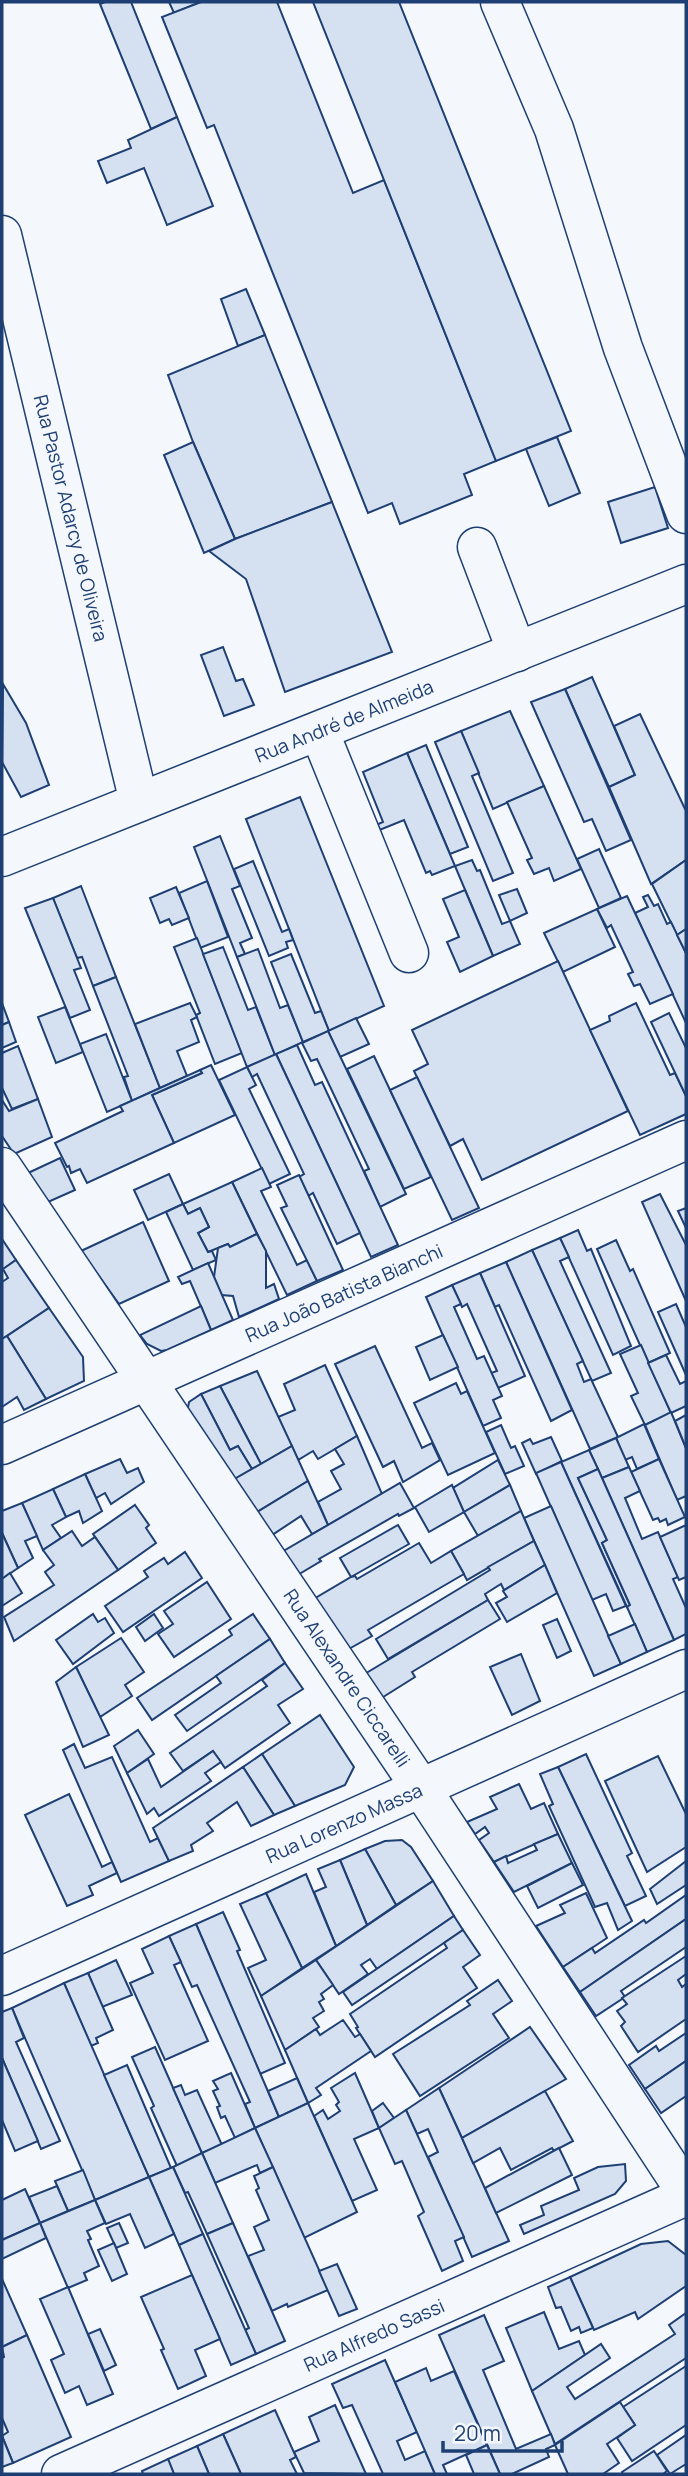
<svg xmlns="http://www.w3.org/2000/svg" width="688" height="2476" viewBox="0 0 688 2476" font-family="Manrope,sans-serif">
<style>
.building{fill:#d5e0f0;stroke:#1d3f73;stroke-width:2}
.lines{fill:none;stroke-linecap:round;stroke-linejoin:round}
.minor-casing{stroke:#1d3f73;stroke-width:41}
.major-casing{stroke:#1d3f73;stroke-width:41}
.minor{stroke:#f4f7fb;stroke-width:38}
.major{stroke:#f4f7fb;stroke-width:38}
.labels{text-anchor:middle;stroke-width:5;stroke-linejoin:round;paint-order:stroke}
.street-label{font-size:19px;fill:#1d3f73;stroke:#f4f7fb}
</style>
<rect width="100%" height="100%" fill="#f4f7fb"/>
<!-- building -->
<g class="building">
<path d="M105 2H131L177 117 151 129 100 4Z"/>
<path d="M169 2H201L174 13Z"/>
<path d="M201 2H277L353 193 384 180 496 461 464 474 472 495 400 524 392 503 368 513 214 125 207 128 162 17Z"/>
<path d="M313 2H399L571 431 496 461Z"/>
<path d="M177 117 213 206 167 225 144 168 107 183 98 161 131 148 128 140Z"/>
<path d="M246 289 265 335 238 346 221 299Z"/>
<path d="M265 335 332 502 235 539 193 442 168 375Z"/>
<path d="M557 437 580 493 549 506 526 449Z"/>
<path d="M193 442 235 539 204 553 164 455Z"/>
<path d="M655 487 668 528 621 543 608 502Z"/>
<path d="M332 502 392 652 285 692 246 579 209 551 235 539Z"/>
<path d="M223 647 236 681 243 679 254 705 224 716 201 655Z"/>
<path d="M592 677 635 775 609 787 565 689Z"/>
<path d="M3 684 26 723 49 785 21 797 2 762Z"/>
<path d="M565 689 631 840 606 851 592 819 584 822 531 702Z"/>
<path d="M510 711 544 786 493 809 461 731Z"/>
<path d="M640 714 686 811V860L651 884 609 787 635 775 614 726Z"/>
<path d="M461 731 479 773 472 776 513 873 493 881 435 742Z"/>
<path d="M426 745 468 847 450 854 407 753Z"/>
<path d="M407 753 455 866 432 875 430 871 426 873 404 820 377 831 374 826 383 822 363 772Z"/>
<path d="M544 786 581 869 554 881 549 868 534 874 527 860 532 858 507 802Z"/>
<path d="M300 797 384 1006 329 1031 246 819Z"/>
<path d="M220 836 240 886 232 889 252 938 240 943 245 954 237 957 194 847Z"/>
<path d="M599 849 621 898 599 908 577 859Z"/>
<path d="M472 860 477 871 480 870 502 924 510 921 520 944 493 956 455 866Z"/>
<path d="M686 860V929L677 935 652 884Z"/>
<path d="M253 861 282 932 289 929 293 940 286 942 288 948 269 956 234 869Z"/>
<path d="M207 881 228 937 200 948 179 893Z"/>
<path d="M81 886 116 977 93 986 82 957 77 958 53 898Z"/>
<path d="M176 887 189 918 172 925 169 919 160 923 150 898Z"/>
<path d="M517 889 527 913 510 921 499 895Z"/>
<path d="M465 890 493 956 460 972 447 942 459 937 443 899Z"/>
<path d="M648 895 654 906 658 904 667 924 671 922 686 953V1023L635 913 648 907 643 897Z"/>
<path d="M627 896 673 994 650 1004 640 984 634 986 628 974 633 972 611 925 607 928 597 909Z"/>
<path d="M53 898 81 968 74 970 90 1010 70 1018 25 908Z"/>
<path d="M597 909 615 947 563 972 544 933Z"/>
<path d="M686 929V953L677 935Z"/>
<path d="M197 938 242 1053 215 1064 196 1015 200 1013 174 947Z"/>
<path d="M223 947 248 1010 256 1007 275 1055 247 1067 203 954Z"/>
<path d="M258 949 280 1008 288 1005 303 1042 275 1055 237 957Z"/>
<path d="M291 954 315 1013 321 1011 329 1031 303 1042 271 962Z"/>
<path d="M558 961 628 1111 482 1180 463 1139 450 1146 414 1071 428 1064 412 1030Z"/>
<path d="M116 977 160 1088 132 1101 124 1077 128 1076 93 986Z"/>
<path d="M2 1003 9 1022 2 1025Z"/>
<path d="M190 1003 197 1017 191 1020 199 1042 177 1051 187 1076 160 1088 135 1024Z"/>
<path d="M636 1003 670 1075 675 1073 686 1096V1114L640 1135 590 1030 610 1021 609 1016Z"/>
<path d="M65 1007 83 1052 56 1063 38 1017Z"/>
<path d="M669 1013 686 1048V1096L651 1022Z"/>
<path d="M356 1018 369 1044 340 1057 328 1031Z"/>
<path d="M9 1022 16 1042 2 1048V1025Z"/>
<path d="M328 1031 406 1194 380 1207 364 1171 369 1169 317 1059 311 1061 302 1043Z"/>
<path d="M106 1034 132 1101 107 1112 80 1044Z"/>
<path d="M297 1045 315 1085 322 1082 398 1245 371 1257 276 1054Z"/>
<path d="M18 1046 38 1099 12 1109 2 1088V1053Z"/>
<path d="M276 1054 360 1233 337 1244 313 1193 308 1196 299 1177 304 1174 257 1074 252 1077 247 1067Z"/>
<path d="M374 1056 431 1177 404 1189 347 1069Z"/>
<path d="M211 1065 235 1115 174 1143 152 1095 202 1073 200 1070Z"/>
<path d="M247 1067 256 1085 249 1089 290 1174 269 1184 219 1080Z"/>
<path d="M200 1070 202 1073 152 1095 174 1143 87 1183 80 1169 71 1173 69 1166 67 1167 55 1143 123 1111 120 1106Z"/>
<path d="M417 1077 479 1208 452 1220 390 1090Z"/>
<path d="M38 1099 52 1137 14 1154 2 1136V1100L9 1111Z"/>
<path d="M60 1158 75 1190 48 1202 28 1173Z"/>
<path d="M262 1168 271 1187 261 1191 297 1265 307 1260 317 1281 287 1295 232 1182Z"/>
<path d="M169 1174 183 1204 148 1220 134 1190Z"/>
<path d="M299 1175 343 1270 317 1281 281 1208 287 1206 277 1185Z"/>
<path d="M232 1182 257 1234 230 1247 228 1244 208 1252 198 1233 209 1227 200 1208 188 1214 183 1204Z"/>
<path d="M660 1194 686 1245V1301L642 1202Z"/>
<path d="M183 1204 188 1214 200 1208 209 1227 198 1233 208 1252 212 1251 216 1260 193 1270 166 1212Z"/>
<path d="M686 1208V1228L678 1211Z"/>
<path d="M143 1222 169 1281 119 1304 81 1251Z"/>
<path d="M578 1230 587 1251 591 1249 631 1346 613 1355 560 1238Z"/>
<path d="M257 1234 266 1251V1288L274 1284 279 1299 239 1317 233 1296 221 1295 214 1277 218 1248 228 1244 230 1247Z"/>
<path d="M560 1238 569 1257 560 1261 611 1373 592 1381 532 1250Z"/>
<path d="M2 1239 16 1260 2 1270Z"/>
<path d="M616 1240 630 1271 633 1269 670 1353 648 1363 597 1249Z"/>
<path d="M532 1250 583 1361 577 1364 584 1382 591 1379 618 1437 590 1449 506 1262Z"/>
<path d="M16 1260 49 1308 2 1339V1282L8 1278 3 1269Z"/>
<path d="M506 1262 572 1410 551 1421 499 1305 495 1307 480 1273Z"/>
<path d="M208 1263 233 1320 211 1330 190 1281 182 1284 178 1277Z"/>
<path d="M480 1273 525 1376 498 1388 491 1373 497 1371 467 1304 462 1307 452 1285Z"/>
<path d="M452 1285 461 1304 454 1307 477 1359 484 1356 502 1396 493 1400 501 1418 483 1426 426 1297Z"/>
<path d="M676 1304 686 1327V1375L658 1312Z"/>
<path d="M201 1306 211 1330 167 1350 161 1351 147 1344 140 1335Z"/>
<path d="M49 1308 83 1357 84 1381 46 1399 7 1336Z"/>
<path d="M443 1335 458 1367 430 1380 416 1347Z"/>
<path d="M7 1336 46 1399 24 1410 17 1397 2 1407V1339Z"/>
<path d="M641 1345 671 1413 645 1425 631 1396 638 1393 620 1354Z"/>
<path d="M375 1346 422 1448 432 1443 440 1460 403 1482 394 1461 383 1467 335 1364Z"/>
<path d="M666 1355 680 1384 686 1381V1406L671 1413 648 1363Z"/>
<path d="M325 1365 357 1436 318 1459 313 1451 298 1460 278 1417 295 1410 284 1384Z"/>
<path d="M257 1371 292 1446 261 1464 220 1386Z"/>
<path d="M456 1383 461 1394 467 1391 495 1453 448 1475 414 1403Z"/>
<path d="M220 1386 261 1464 252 1469 238 1446 230 1450 201 1394Z"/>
<path d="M201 1394 230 1450 238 1446 252 1469 231 1481 187 1413 189 1402Z"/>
<path d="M671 1412 686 1448V1496L677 1500 645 1425Z"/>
<path d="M686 1415V1448L675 1421Z"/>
<path d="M644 1424 659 1459 637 1469 632 1457 625 1460 616 1438Z"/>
<path d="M501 1425 511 1448 515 1446 524 1466 505 1474 486 1432Z"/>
<path d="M357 1436 382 1494 328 1525 318 1502 341 1489 331 1471 344 1464 335 1449Z"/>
<path d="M551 1437 562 1461 536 1474 522 1443 530 1439 533 1444Z"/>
<path d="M616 1438 629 1467 602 1478 589 1450Z"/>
<path d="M292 1446 308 1481 254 1514 231 1481Z"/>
<path d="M589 1450 598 1469 578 1478 607 1540 602 1543 630 1605 627 1607 561 1462Z"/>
<path d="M120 1459 127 1473 138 1468 144 1482 111 1504 105 1493 96 1498 85 1474Z"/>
<path d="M659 1459 685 1517 668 1525 666 1519 660 1522 658 1518 653 1520 631 1472Z"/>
<path d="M498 1460 510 1485 464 1512 453 1488Z"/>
<path d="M561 1462 626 1606 613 1611 606 1594 592 1600 536 1473Z"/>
<path d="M629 1467 640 1491 625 1498 642 1539 658 1532 678 1577 673 1579 686 1608V1634L674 1640 602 1478Z"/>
<path d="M598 1469 674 1640 647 1652 627 1607 630 1605 602 1543 607 1540 578 1478Z"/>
<path d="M85 1474 102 1511 83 1523 79 1511 66 1517 53 1489Z"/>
<path d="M308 1481 328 1525 312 1534 301 1516 269 1537 254 1514Z"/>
<path d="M400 1483 414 1508 399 1516 398 1514 319 1559 321 1561 296 1576 280 1553Z"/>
<path d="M452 1485 464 1512 429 1532 415 1507Z"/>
<path d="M510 1485 521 1511 478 1536 464 1512Z"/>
<path d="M53 1489 66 1517 52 1525 61 1538 43 1550 22 1503Z"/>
<path d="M22 1503 37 1536 25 1541 33 1558 18 1568 2 1533V1511Z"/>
<path d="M135 1505 149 1525 146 1528 156 1543 118 1570 93 1534Z"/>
<path d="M551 1506 621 1664 594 1676 524 1518Z"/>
<path d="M521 1511 534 1541 467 1580 451 1551Z"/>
<path d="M398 1525 409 1544 351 1577 340 1558Z"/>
<path d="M686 1525V1577L679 1580 660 1537Z"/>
<path d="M72 1531 82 1546 95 1537 118 1570 14 1641 4 1617 54 1585 45 1572 54 1565 43 1550Z"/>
<path d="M2 1533 18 1568 2 1579Z"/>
<path d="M534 1541 545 1565 504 1590 501 1584 485 1594 488 1600 388 1659 376 1639 490 1570 488 1567Z"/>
<path d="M419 1543 431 1563 451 1551 464 1574 368 1630 372 1636 347 1650 312 1600 351 1577 355 1576 357 1579Z"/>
<path d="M185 1552 202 1578 123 1632 105 1606 148 1577 144 1571 164 1558 168 1564Z"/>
<path d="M545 1565 557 1593 507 1622 496 1603 507 1597 503 1591Z"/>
<path d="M10 1573 22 1593 2 1606V1579Z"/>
<path d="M207 1582 231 1619 174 1657 158 1634 173 1624 164 1611Z"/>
<path d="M488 1600 500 1619 412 1672 415 1677 380 1699 363 1675Z"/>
<path d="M93 1614 98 1622 105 1618 114 1633 73 1664 56 1640Z"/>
<path d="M154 1614 163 1628 145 1641 136 1627Z"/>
<path d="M253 1614 270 1639 152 1720 137 1698 232 1635 229 1630Z"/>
<path d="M557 1619 571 1651 557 1658 543 1625Z"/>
<path d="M635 1624 647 1652 621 1664 608 1636Z"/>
<path d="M121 1638 144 1672 125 1685 132 1696 100 1717 76 1667Z"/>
<path d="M270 1639 285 1663 187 1731 175 1715 221 1683 216 1676Z"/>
<path d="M521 1654 540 1701 512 1715 490 1667Z"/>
<path d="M285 1663 303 1689 278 1705 290 1723 225 1768 213 1751 183 1771 170 1753 267 1686 262 1680Z"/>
<path d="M76 1667 109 1735 83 1747 56 1682Z"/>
<path d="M320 1715 354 1767 345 1785 295 1806 262 1754Z"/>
<path d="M138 1730 154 1754 127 1773 114 1746Z"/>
<path d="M74 1744 85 1768 112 1757 150 1842 158 1838 169 1861 121 1882 63 1750Z"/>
<path d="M213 1751 221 1762 205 1773 211 1781 159 1816 154 1808 147 1814 127 1773 148 1759 161 1787Z"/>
<path d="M262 1754 295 1806 274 1815 243 1767Z"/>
<path d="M586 1754 632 1853 627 1856 646 1896 625 1906 558 1767Z"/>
<path d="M658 1756 686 1814V1847L647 1872 605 1781Z"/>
<path d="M243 1767 274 1815 251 1826 237 1802 207 1823 213 1831 191 1845 193 1851 169 1861 153 1828Z"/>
<path d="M558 1767 632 1921 618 1930 607 1903 595 1907 549 1806 553 1804 540 1774Z"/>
<path d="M519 1784 531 1809 544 1803 558 1834 494 1862 479 1840 489 1833 485 1827 475 1834 467 1822 497 1809 490 1797Z"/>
<path d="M69 1794 102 1867 112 1862 117 1873 89 1886 93 1895 67 1906 25 1815Z"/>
<path d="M558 1834 572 1863 514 1892 494 1862 506 1856 508 1863 537 1850 534 1844Z"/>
<path d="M402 1840 411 1847 433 1881 396 1905 365 1849 385 1841Z"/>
<path d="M365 1849 396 1905 367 1925 340 1860Z"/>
<path d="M340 1860 367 1925 336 1946 314 1892 326 1887 318 1869Z"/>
<path d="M686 1861V1885L657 1904 650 1889Z"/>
<path d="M572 1863 583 1885 538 1908 527 1886Z"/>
<path d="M306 1874 336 1946 302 1968 266 1893Z"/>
<path d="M433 1881 454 1916 377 1969 370 1959 361 1965 368 1974 339 1994 316 1960Z"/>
<path d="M266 1893 302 1968 261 1996 248 1968 266 1960 240 1904Z"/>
<path d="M586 1893 607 1938 563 1967 536 1926 565 1913 560 1905Z"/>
<path d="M686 1895V1919L580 1992 563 1967 592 1948 595 1953 644 1920 646 1923Z"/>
<path d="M223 1912 240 1950 237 1951 285 2063 260 2074 196 1924Z"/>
<path d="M454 1916 463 1930 352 2005 343 1992Z"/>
<path d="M686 1919V1947L621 1991 625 1997 596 2016 580 1992Z"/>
<path d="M196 1924 279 2117 255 2128 245 2104 250 2102 197 1985 192 1987 169 1936Z"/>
<path d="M463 1930 480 1955 463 1967 477 1988 375 2057 356 2028 358 2027 350 2014 447 1948 444 1943Z"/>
<path d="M169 1936 181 1962 174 1965 208 2041 165 2060 130 1983 153 1973 142 1949Z"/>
<path d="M686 1956V1974L678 1980 682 1987 686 1984V2019L638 2052 621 2026 625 2022 617 2011 627 2004 622 1998Z"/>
<path d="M116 1960 132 1995 102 2007 88 1973Z"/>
<path d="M316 1960 333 1985 321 1994 324 1999 319 2002 324 2011 313 2018 319 2027 285 2050 261 1996Z"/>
<path d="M88 1973 113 2030 96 2038 98 2043 91 2046 64 1983Z"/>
<path d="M498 1980 512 2001 493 2014 509 2038 420 2096 393 2054 470 2005 467 2001Z"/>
<path d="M64 1983 149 2177 95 2200 12 2008Z"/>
<path d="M12 2008 24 2038 16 2042 60 2141 41 2149 2 2058V2012Z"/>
<path d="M343 2020 355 2037 360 2034 371 2051 316 2088 321 2095 308 2103 285 2050 316 2029 320 2035Z"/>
<path d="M530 2027 566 2079 462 2138 439 2088Z"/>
<path d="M686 2033V2061L645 2089 629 2065 656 2046 659 2051Z"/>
<path d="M155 2047 202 2153 177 2166 151 2108 154 2106 132 2057Z"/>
<path d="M2 2058 38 2141 15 2151 2 2120Z"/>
<path d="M686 2061V2096L661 2113 645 2089Z"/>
<path d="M127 2065 171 2168 149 2177 104 2075Z"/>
<path d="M231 2073 255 2128 235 2138 225 2116 221 2118 217 2107 220 2106 213 2091 218 2089 213 2081Z"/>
<path d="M355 2073 379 2128 354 2139 377 2190 352 2201 314 2116 323 2110 328 2119 340 2111 336 2105 339 2102 331 2088Z"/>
<path d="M297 2078 308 2103 279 2117 268 2091Z"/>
<path d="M181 2085 185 2095 197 2090 222 2145 202 2153 173 2088Z"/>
<path d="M439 2088 509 2241 472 2257 428 2157 438 2152 428 2129 417 2134 406 2110Z"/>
<path d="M545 2091 573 2141 554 2151 552 2148 511 2170 500 2148 473 2163 462 2138Z"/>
<path d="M308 2103 357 2212 304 2238 255 2128Z"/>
<path d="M383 2103 394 2118 379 2128 372 2111Z"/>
<path d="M406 2110 464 2237 455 2241 463 2261 442 2271 418 2216 424 2212 402 2161 395 2164 379 2128Z"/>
<path d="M255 2128 273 2167 260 2173 257 2165 215 2183 202 2153Z"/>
<path d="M559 2148 572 2175 496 2213 485 2188Z"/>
<path d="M202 2153 233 2223 207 2234 188 2192 185 2193 173 2167Z"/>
<path d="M625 2164 626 2181 615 2194 524 2234 520 2225 544 2215 541 2206 579 2190 574 2178 598 2167Z"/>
<path d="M173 2167 203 2234 179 2245 149 2177Z"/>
<path d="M273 2167 328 2290 288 2307 287 2304 272 2311 248 2256 264 2250 254 2227 269 2220 256 2190 259 2188 254 2176Z"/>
<path d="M83 2170 95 2200 68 2211 55 2181Z"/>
<path d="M149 2177 174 2234 145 2248 130 2214 106 2224 95 2200Z"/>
<path d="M57 2186 68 2211 40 2223 29 2197Z"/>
<path d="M25 2189 40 2223 2 2240V2200Z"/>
<path d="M95 2200 105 2223 87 2231 91 2239 88 2240 99 2266 84 2273 87 2280 68 2288 40 2223Z"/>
<path d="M40 2223 46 2238 2 2259V2240Z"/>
<path d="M119 2223 128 2243 116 2248 107 2228Z"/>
<path d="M233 2223 285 2341 256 2354 245 2330 249 2328 207 2234Z"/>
<path d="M203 2234 256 2354 231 2365 179 2245Z"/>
<path d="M668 2241 686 2255V2286L638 2319 635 2312 594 2330 570 2277 641 2244Z"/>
<path d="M114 2243 127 2274 112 2281 98 2250Z"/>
<path d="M337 2264 357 2309 339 2316 319 2271Z"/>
<path d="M192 2275 220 2339 195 2350 206 2376 178 2389 161 2350 164 2349 141 2297Z"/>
<path d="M570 2277 593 2328 581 2333 579 2327 571 2331 561 2307 556 2308 548 2287Z"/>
<path d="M2 2279 27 2335 2 2347Z"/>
<path d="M68 2287 113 2394 87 2405 79 2386 65 2393 51 2360 64 2354 40 2299Z"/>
<path d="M544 2312 559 2349 579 2341 585 2355 532 2391 506 2328Z"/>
<path d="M686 2313V2358L555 2444 532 2391 601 2344 610 2358 567 2387 575 2399 675 2334 669 2325Z"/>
<path d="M484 2315 504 2361 483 2370 516 2449 551 2434 555 2445 546 2449 549 2457 512 2474H500L439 2335Z"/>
<path d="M100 2329 116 2365 104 2371 88 2334Z"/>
<path d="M27 2335 71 2437 13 2463 2 2436 8 2432 2 2418V2358L4 2357 2 2347Z"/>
<path d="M385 2360 417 2432 397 2441 405 2460 425 2451 435 2474H383L352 2405 343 2408 332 2384Z"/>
<path d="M686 2366V2425L632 2461 617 2438 635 2425 623 2407Z"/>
<path d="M426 2368 431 2381 454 2371 487 2445 443 2465 447 2474H435L395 2382Z"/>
<path d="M620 2402 635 2425 607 2444 619 2463 603 2474H568L555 2445Z"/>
<path d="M335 2405 366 2474 304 2473 294 2452 319 2441 309 2417Z"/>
<path d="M275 2410 296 2457 290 2460 297 2474H241L223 2434Z"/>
<path d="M223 2434 241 2474H209L197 2446Z"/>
<path d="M686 2435V2464L670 2474 657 2455Z"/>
<path d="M2 2436 13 2463 2 2467Z"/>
<path d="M487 2445 500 2474H474L466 2455Z"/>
<path d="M197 2446 209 2474H174L168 2459Z"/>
<path d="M654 2451 667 2471 663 2474H623L622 2472Z"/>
<path d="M168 2459 174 2474H143L142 2471Z"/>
</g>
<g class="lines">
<defs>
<g id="minor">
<path d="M500 2 554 129 623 348 686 514"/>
<path d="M2 235 139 802"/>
<path d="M477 547 517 652"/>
<path d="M319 731 409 953"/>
<path d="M2 1167 421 1788 686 2192"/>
<path d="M2 1445 686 1140"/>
<path d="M2 1976 686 1669"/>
<path d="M61 2474 686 2196"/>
</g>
<path id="major" d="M2 857 686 584"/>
</defs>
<!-- minor casing -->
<use href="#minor" class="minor-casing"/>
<!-- major casing -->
<use href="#major" class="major-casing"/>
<!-- minor -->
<use href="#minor" class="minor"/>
<!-- major -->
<use href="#major" class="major"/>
</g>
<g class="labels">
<!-- street labels -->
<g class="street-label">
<text transform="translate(71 518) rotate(76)" y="7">Rua Pastor Adarcy de Oliveira</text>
<text transform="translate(344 721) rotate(-22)" y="7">Rua André de Almeida</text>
<text transform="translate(344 1293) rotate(-24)" y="7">Rua João Batista Bianchi</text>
<text transform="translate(347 1678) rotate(56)" y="7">Rua Alexandre Ciccarelli</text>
<text transform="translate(344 1823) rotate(-24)" y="7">Rua Lorenzo Massa</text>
<text transform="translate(374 2335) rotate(-24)" y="7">Rua Alfredo Sassi</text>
</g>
</g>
<!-- border -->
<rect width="688" height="2476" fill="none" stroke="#1d3f73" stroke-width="7"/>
<!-- scale -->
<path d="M443 2441v10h119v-10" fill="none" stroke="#1d3f73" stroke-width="3.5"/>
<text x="454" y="2441" font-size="21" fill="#1d3f73" stroke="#f4f7fb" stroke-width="5" paint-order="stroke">20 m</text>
</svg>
